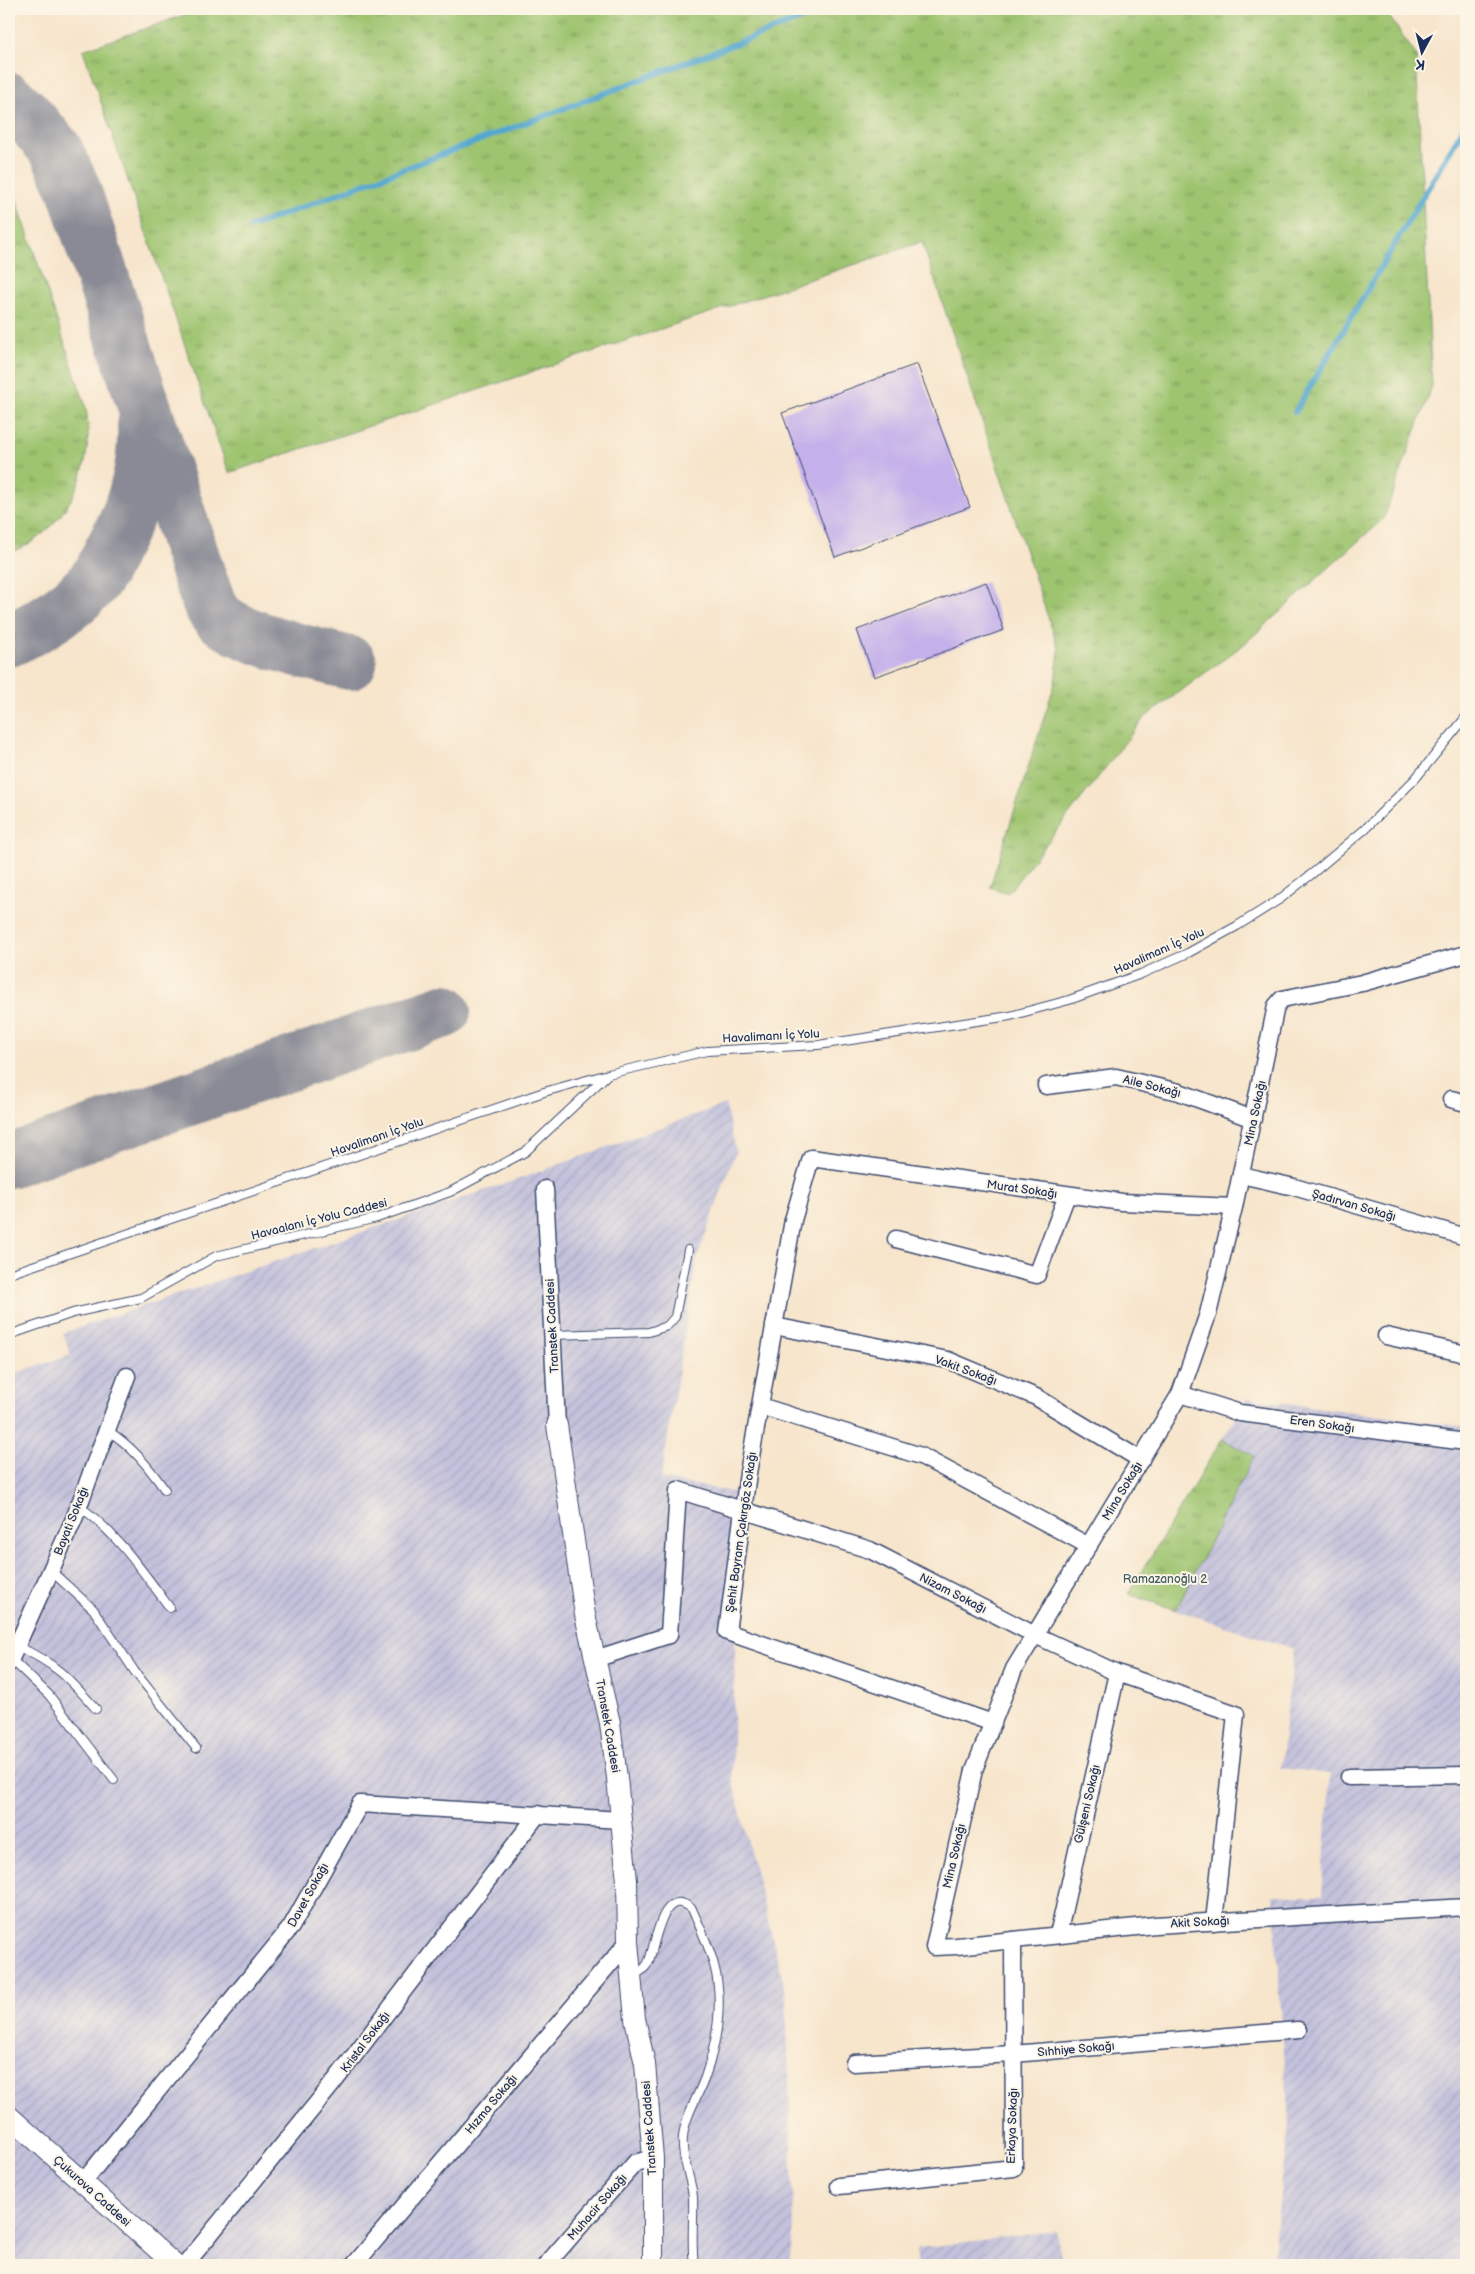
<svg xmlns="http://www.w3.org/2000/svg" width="1475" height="2274" viewBox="0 0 1475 2274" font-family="'Balsamiq Sans',sans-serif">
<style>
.industrial{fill:url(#industrial-furrows)}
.grass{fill:url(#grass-tufts);stroke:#5c7a66}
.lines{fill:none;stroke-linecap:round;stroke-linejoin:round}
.stream{stroke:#54a7cf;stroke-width:6}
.taxiway{stroke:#898a95;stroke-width:54}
.building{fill:#c4b0ea}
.service-casing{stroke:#3c4a6e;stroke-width:10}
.minor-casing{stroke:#3c4a6e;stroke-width:19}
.tertiary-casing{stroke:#3c4a6e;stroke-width:22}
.service{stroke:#fff;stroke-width:8}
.minor{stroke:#fff;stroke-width:16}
.tertiary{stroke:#fff;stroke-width:20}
.labels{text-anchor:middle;stroke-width:4;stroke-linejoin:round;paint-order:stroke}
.street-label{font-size:12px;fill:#1b2f5e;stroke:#fcf5e5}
.park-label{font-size:12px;fill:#425c63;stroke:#fcf5e5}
</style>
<defs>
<pattern id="industrial-furrows" width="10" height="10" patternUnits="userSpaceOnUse" patternTransform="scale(1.25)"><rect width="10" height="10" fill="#c3c1db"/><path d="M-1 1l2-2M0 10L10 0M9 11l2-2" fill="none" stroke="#a7a6be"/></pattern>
<pattern id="grass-tufts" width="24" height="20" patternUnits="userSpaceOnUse" patternTransform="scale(1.25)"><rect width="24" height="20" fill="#9ec46f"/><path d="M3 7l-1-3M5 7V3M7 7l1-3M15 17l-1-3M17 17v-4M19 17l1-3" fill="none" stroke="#80a05e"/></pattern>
</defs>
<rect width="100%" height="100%" fill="#fcf5e5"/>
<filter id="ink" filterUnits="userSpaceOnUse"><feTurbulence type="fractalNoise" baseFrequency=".02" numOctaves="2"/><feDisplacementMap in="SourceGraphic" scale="10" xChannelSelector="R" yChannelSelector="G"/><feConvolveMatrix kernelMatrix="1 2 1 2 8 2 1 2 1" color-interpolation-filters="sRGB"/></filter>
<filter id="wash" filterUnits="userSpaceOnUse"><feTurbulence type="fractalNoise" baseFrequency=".0096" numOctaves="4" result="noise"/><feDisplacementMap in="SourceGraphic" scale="20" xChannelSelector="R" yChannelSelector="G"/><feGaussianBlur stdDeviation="1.12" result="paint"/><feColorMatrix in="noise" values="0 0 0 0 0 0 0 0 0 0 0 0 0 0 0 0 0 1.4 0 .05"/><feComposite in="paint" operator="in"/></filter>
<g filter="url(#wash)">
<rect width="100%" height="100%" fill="#f7e5cc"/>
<!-- industrial -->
<g class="industrial">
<path d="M725 1104 736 1151 697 1258 661 1479 739 1493 732 1779 786 1992 794 2228 789 2265H9V1375L71 1355 63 1333 525 1177Z"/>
<path d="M1247 1398 1466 1427V2265H1271L1289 2124 1273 1896H1322L1330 1774 1280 1768 1294 1649 1128 1594Z"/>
<path d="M1056 2231 1063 2265H917V2248Z"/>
</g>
<!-- grass -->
<g class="grass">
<path d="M202 9H1384L1416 55 1432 386 1384 518 1243 645 1144 718 1008 893 990 887 1055 683 1059 650 922 242 229 473 83 50Z"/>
<path d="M9 185 16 198 85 404C98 463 69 532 9 553Z"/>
<path d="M1222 1439 1254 1456 1176 1610 1128 1594Z"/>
</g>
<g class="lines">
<!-- stream -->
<g class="stream">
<path d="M250 227 801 19 816 9"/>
<path d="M1295 412 1466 124"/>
</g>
<!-- taxiway -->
<g class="taxiway">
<path d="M9 99 26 115 56 150 74 189 200 579C204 589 208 603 214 612 232 637 318 655 350 663"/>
<path d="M9 640C40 627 77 604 98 576 103 569 106 560 110 552 132 513 146 471 144 425"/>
<path d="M9 1161 444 1011"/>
</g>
</g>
<g id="blocks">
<!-- building -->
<g class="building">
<path d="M917 364 970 507 835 557 782 413Z"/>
<path d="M986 582 1004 630 874 677 857 630Z"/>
</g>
</g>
</g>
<g filter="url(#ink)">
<use href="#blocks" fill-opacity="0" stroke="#3c4a6e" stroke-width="1"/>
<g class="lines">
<defs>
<g id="service">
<path d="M9 1274 544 1092 608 1074 707 1051 818 1045 1010 1016 1069 1000 1141 974 1188 953 1237 926 1280 899 1313 873 1365 829 1415 779 1466 717"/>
<path d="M9 1335 73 1313 141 1298 216 1256 377 1218 450 1192 525 1152 606 1076"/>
<path d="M553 1335 649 1332 667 1326 675 1317 688 1250"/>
<path d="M107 1430C132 1446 148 1466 165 1490"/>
<path d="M79 1506C116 1532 143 1572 170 1608"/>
<path d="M51 1571 93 1609 135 1672 196 1748"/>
<path d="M17 1646C56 1664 68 1677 96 1709"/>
<path d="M11 1659 49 1695 114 1780"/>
<path d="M633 1976C639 1973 645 1969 648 1963 655 1950 661 1882 692 1909 700 1927 709 1946 714 1965 724 2001 717 2043 705 2077 698 2097 685 2116 683 2137 681 2158 691 2177 693 2197 694 2220 691 2242 694 2265"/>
</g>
<g id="minor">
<path d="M1466 954 1362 983 1282 999 1276 1006 1234 1207 1208 1314 1180 1394 1014 1669 974 1770 934 1947 957 1946 1155 1925 1466 1907"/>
<path d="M1046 1086 1116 1077 1179 1092 1253 1119"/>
<path d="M1451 1099 1466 1103"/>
<path d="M1241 1175 1294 1187 1466 1237"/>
<path d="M545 1189 557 1425"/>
<path d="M896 1239 1037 1275 1067 1195"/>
<path d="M774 1326 948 1360 1036 1397 1141 1460"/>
<path d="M1386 1336 1466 1354"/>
<path d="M1180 1394 1240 1413 1466 1442"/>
<path d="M760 1406 921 1456 1089 1546"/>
<path d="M595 1659 669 1635 678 1490 870 1550 1035 1635 1117 1673 1236 1714 1214 1922"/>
<path d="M9 1663 74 1519 127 1376"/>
<path d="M993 1723 727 1632 748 1473 793 1220 811 1158 1122 1202 1234 1207"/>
<path d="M1349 1777 1466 1775"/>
<path d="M1058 1935 1117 1673"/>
<path d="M854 2063 1013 2054 1298 2030"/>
<path d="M83 2182 291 1927 360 1804 621 1820"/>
<path d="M839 2186 1014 2168 1013 1940"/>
<path d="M185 2265 334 2082 538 1814"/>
<path d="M354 2265 628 1942"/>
<path d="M546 2265 635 2163 653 2158"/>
</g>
<g id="tertiary">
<path d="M557 1425 585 1615 610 1723 617 1778 627 1881 628 1942 635 2019 645 2064 653 2158V2265"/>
<path d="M9 2116 175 2265"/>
</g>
</defs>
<!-- service casing -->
<use href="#service" class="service-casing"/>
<!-- minor casing -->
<use href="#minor" class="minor-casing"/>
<!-- tertiary casing -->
<use href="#tertiary" class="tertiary-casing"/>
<!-- service -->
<use href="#service" class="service"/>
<!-- minor -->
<use href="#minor" class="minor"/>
<!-- tertiary -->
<use href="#tertiary" class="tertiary"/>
</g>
</g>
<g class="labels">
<!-- street labels -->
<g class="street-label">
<text transform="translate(1159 951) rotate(-24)" y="4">Havalimanı İç Yolu</text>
<text transform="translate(771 1036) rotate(-3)" y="4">Havalimanı İç Yolu</text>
<text transform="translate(1152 1086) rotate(14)" y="4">Aile Sokağı</text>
<text transform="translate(1255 1113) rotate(-78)" y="4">Mina Sokağı</text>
<text transform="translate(377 1137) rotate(-19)" y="4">Havalimanı İç Yolu</text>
<text transform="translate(1022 1189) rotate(8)" y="4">Murat Sokağı</text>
<text transform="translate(1354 1205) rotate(16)" y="4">Şadırvan Sokağı</text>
<text transform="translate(319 1219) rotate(-14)" y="4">Havaalanı İç Yolu Caddesi</text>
<text transform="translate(552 1326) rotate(-93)" y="4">Transtek Caddesi</text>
<text transform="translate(966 1370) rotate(20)" y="4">Vakit Sokağı</text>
<text transform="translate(1322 1424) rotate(8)" y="4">Eren Sokağı</text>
<text transform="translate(1122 1491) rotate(-59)" y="4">Mina Sokağı</text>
<text transform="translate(71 1521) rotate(-68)" y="4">Bayati Sokağı</text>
<text transform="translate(741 1532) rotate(-82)" y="4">Şehit Bayram Çakırgöz Sokağı</text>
<text transform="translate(953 1593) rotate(27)" y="4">Nizam Sokağı</text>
<text transform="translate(608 1726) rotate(80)" y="4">Transtek Caddesi</text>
<text transform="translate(1087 1804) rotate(-77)" y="4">Gülşeni Sokağı</text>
<text transform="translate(954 1856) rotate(-77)" y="4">Mina Sokağı</text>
<text transform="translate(308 1895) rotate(-61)" y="4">Davet Sokağı</text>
<text transform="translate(1200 1922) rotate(-3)" y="4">Akit Sokağı</text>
<text transform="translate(365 2042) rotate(-53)" y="4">Kristal Sokağı</text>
<text transform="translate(1076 2049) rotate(-5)" y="4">Sıhhiye Sokağı</text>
<text transform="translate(491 2104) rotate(-50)" y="4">Hızma Sokağı</text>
<text transform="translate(1012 2126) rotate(-88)" y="4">Erkaya Sokağı</text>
<text transform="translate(649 2128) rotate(-94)" y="4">Transtek Caddesi</text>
<text transform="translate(92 2191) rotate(42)" y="4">Çukurova Caddesi</text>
<text transform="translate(597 2207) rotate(-49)" y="4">Muhacir Sokağı</text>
</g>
<!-- park labels -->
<g class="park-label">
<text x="1165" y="1583">Ramazanoğlu 2</text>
</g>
</g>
<!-- margin -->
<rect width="1475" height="2274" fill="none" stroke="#fcf5e5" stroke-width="30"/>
<!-- north arrow -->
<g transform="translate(1422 52) rotate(187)" stroke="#fcf5e5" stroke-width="4" paint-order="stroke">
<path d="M0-4L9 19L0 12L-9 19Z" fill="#1b2f5e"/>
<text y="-8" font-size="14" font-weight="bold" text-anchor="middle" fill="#1b2f5e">K</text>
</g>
</svg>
